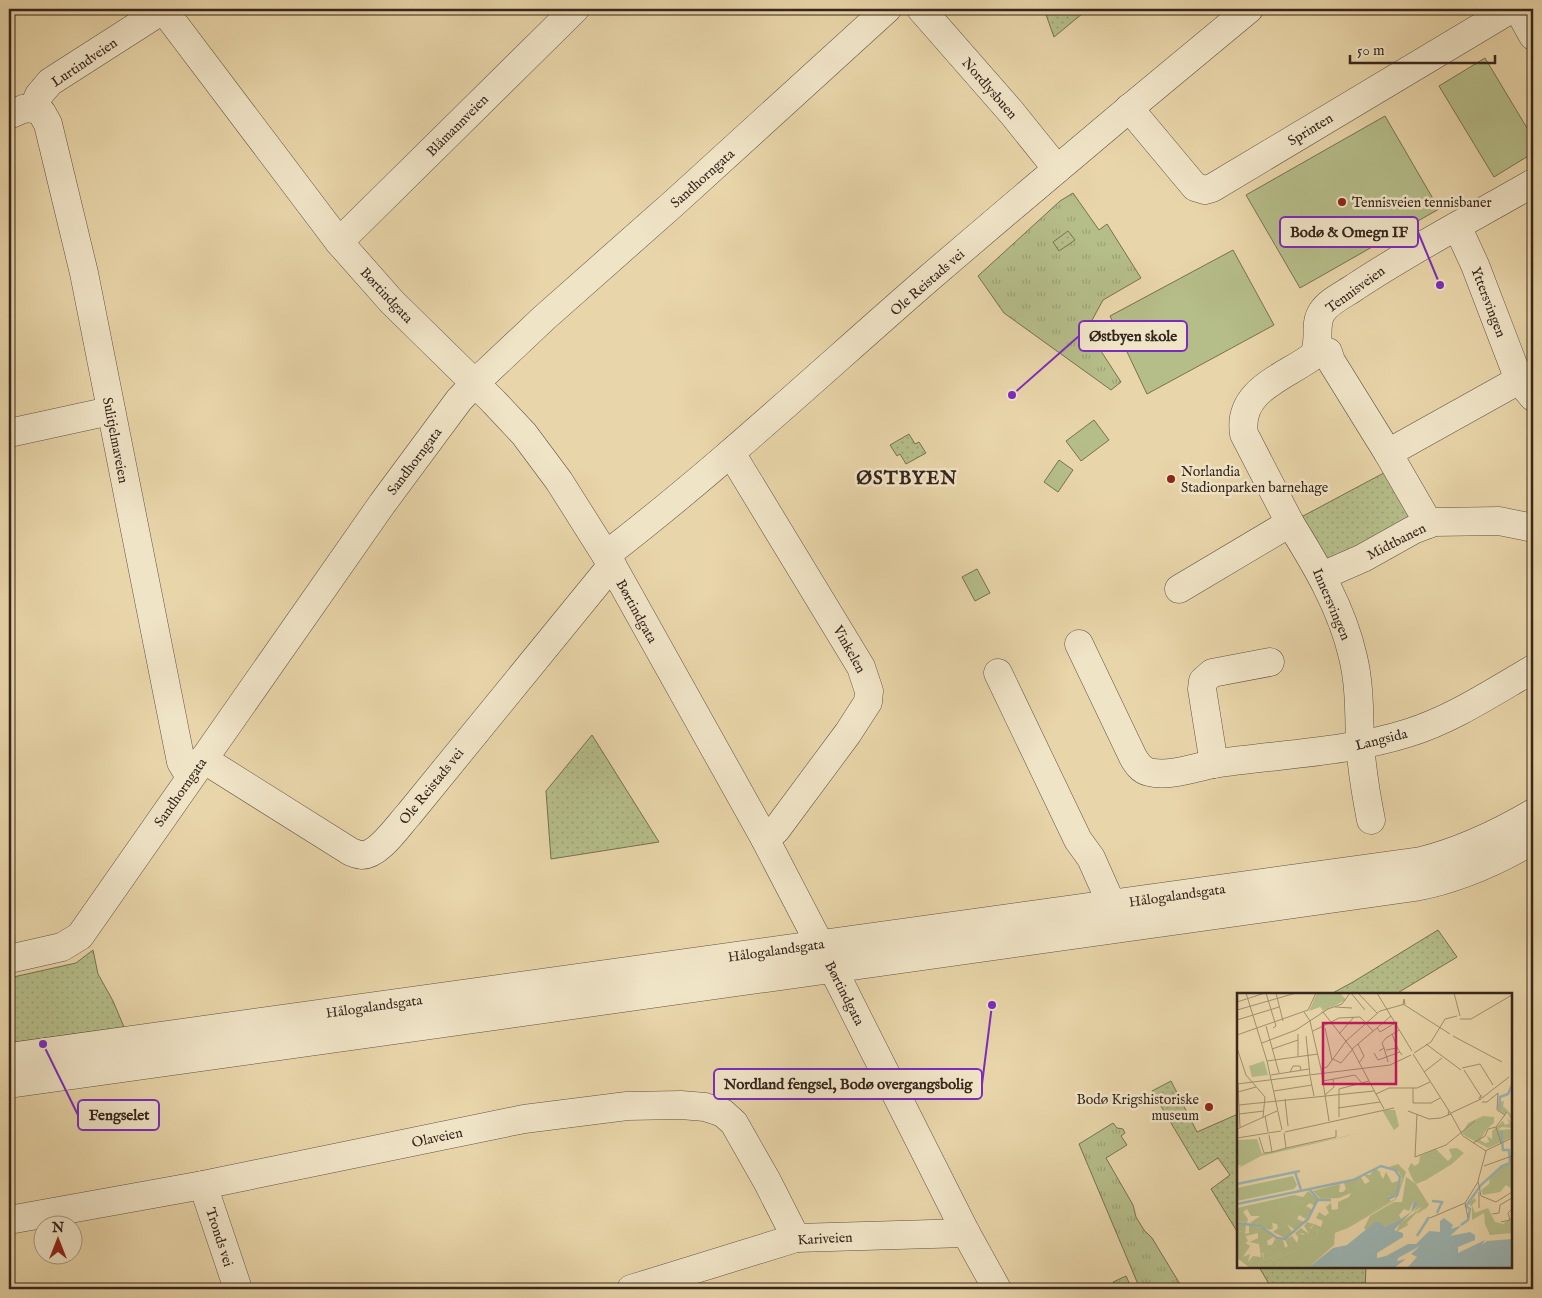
<svg xmlns="http://www.w3.org/2000/svg" width="1542" height="1298" viewBox="0 0 1542 1298" font-family="'IM FELL English',serif">
<style>
.grass{fill:url(#grass-tufts);stroke:#767153}
.park{fill:url(#park-dots);stroke:#767153}
.pitch{fill:#b5bd89;stroke:#767153}
.lines{fill:none;stroke-linecap:round;stroke-linejoin:round}
.minor-casing{stroke:#625140;stroke-width:29}
.minor{stroke:#f0e4c7;stroke-width:28}
.poi-dot{fill:#8f2418;stroke:#f0e4c7;stroke-width:2}
.labels{text-anchor:middle;stroke-width:5;stroke-linejoin:round;paint-order:stroke}
.street-label{font-size:14px;fill:#36251d;stroke:#f0e4c7}
.poi-label{font-size:14px;fill:#36251d;stroke:#f0e4c7;text-anchor:start}
.district-label{font-size:19px;font-weight:bold;letter-spacing:1px;fill:#36251d;stroke:#f0e4c7}
.inset-river{fill:none;stroke:#9cb6b4;stroke-width:2.5}
.inset-road{fill:none;stroke:#a18f71;stroke-width:1}
.view{fill:#c2185b;fill-opacity:0.15;stroke:#c2185b;stroke-width:2.5}
.inset-edge{fill:none;stroke:#36251d;stroke-width:2.5}
.leader{fill:none;stroke:#7b2cbf;stroke-width:2}
.callout-dot{fill:#7b2cbf;stroke:#f0e4c7;stroke-width:2}
.callout{fill:#f0e4c7;stroke:#7b2cbf;stroke-width:2}
.callout-label{font-size:15px;text-anchor:middle;font-weight:bold;fill:#36251d}
</style>
<defs>
<pattern id="grass-tufts" width="24" height="20" patternUnits="userSpaceOnUse" patternTransform="scale(1.25)"><rect width="24" height="20" fill="#b5bd89"/><path d="M3 7l-1-3M5 7V3M7 7l1-3M15 17l-1-3M17 17v-4M19 17l1-3" fill="none" stroke="#9ca276"/></pattern>
<pattern id="park-dots" width="8" height="8" patternUnits="userSpaceOnUse" patternTransform="scale(1.25)"><rect width="8" height="8" fill="#b5bd89"/><path d="M2 2h.1M6 6h.1" fill="none" stroke="#9ca276" stroke-width="1.8" stroke-linecap="round"/></pattern>
</defs>
<rect width="100%" height="100%" fill="#e8d5a9"/>
<filter id="stains"><feTurbulence type="fractalNoise" baseFrequency=".004" numOctaves="4"/><feColorMatrix values="0 0 0 0 .2 0 0 0 0 .09 0 0 0 0 .02 0 0 0 .5 -.17"/></filter>
<radialGradient id="worn" r=".72"><stop offset=".6" stop-color="#630" stop-opacity="0"/><stop offset="1" stop-color="#630" stop-opacity=".3"/></radialGradient>
<!-- grass -->
<g class="grass">
<path d="M1073 193 1099 230 1107 224 1141 278 1103 300 1091 322 1099 348 1121 382 1111 390 1004 313 978 276 1060 201Z"/>
<path d="M1113 1123 1117 1128 1123 1129 1125 1133 1121 1136 1127 1145 1106 1158 1133 1205 1136 1217 1144 1230 1152 1238 1183 1289H1140L1079 1144Z"/>
<path d="M1126 1276 1132 1289H1117L1113 1282Z"/>
</g>
<!-- park -->
<g class="park">
<path d="M1044 9H1088L1054 37Z"/>
<path d="M1068 231 1075 240 1059 251 1053 242Z"/>
<path d="M909 434 915 444 919 442 926 453 906 464 900 454 897 456 890 445Z"/>
<path d="M1395 467 1429 524 1322 576 1290 523Z"/>
<path d="M592 735 659 842 551 859 546 791Z"/>
<path d="M1438 930 1457 957 1396 994H1331L1353 982Z"/>
<path d="M93 950 98 974 113 1001 124 1027 9 1043V978L76 963Z"/>
<path d="M1171 1081 1197 1132 1238 1114V1233L1211 1189 1230 1175 1218 1158 1199 1170 1152 1091Z"/>
<path d="M1259 1267H1366L1365 1289H1272Z"/>
</g>
<!-- pitch -->
<g class="pitch">
<path d="M1485 58 1533 138V153L1494 177 1439 86Z"/>
<path d="M1385 116 1439 209 1300 288 1246 195Z"/>
<path d="M1233 250 1274 325 1147 394 1110 316Z"/>
<path d="M1094 420 1109 440 1081 461 1066 441Z"/>
<path d="M1059 460 1073 470 1058 492 1044 482Z"/>
<path d="M977 569 990 593 975 601 962 577Z"/>
</g>
<g class="lines">
<defs>
<g id="minor">
<path d="M163 9 339 242 392 302 494 402 524 434 559 481 612 565 765 839 841 985 966 1233 997 1289"/>
<path d="M921 9 1012 113 1057 169"/>
<path d="M1518 9 1533 36"/>
<path d="M33 108 42 113 48 124 84 273 181 762 190 777"/>
<path d="M33 108 39 95 50 82 164 9"/>
<path d="M1129 108 1195 187 1205 190 1212 188 1511 9"/>
<path d="M9 115 23 109 33 108"/>
<path d="M1457 226 1475 265 1519 380 1533 397"/>
<path d="M339 242 575 9"/>
<path d="M1328 352 1331 361 1388 453 1429 524"/>
<path d="M9 433 110 411"/>
<path d="M731 453 861 667 869 691 868 702 848 733 776 830 765 839"/>
<path d="M1388 453 1519 380 1533 376"/>
<path d="M1290 523 1244 434C1237 390 1285 377 1313 356 1322 342 1313 325 1322 312 1329 301 1345 294 1355 287 1412 249 1474 217 1533 183"/>
<path d="M606 555C718 469 821 372 928 279 1034 188 1141 98 1249 9"/>
<path d="M1322 576 1363 558 1413 530 1434 522 1499 521 1533 528"/>
<path d="M1179 589 1290 523C1316 565 1342 608 1353 657 1360 686 1359 715 1360 744 1362 769 1366 795 1371 820"/>
<path d="M1079 644 1133 757C1137 764 1141 770 1149 772 1169 777 1193 768 1213 764 1278 754 1345 753 1408 733 1453 719 1493 692 1533 669"/>
<path d="M998 673 1078 840 1091 858 1119 921"/>
<path d="M203 759 351 852C354 853 359 855 362 855 379 855 398 826 409 814L612 565"/>
<path d="M1214 764 1202 689 1203 681 1212 673 1270 662"/>
<path d="M9 959 62 947 80 936 382 504 459 400 475 383 544 318 674 203 887 9"/>
<path d="M9 1057 1421 861C1461 851 1497 834 1533 813"/>
<path d="M9 1084 1415 887C1457 879 1496 862 1533 840"/>
<path d="M203 1185 238 1289"/>
<path d="M9 1220 203 1185 524 1119 627 1106 681 1105 705 1107 723 1113 734 1123 767 1181 796 1238"/>
<path d="M631 1289 796 1238 966 1233"/>
</g>
</defs>
<!-- minor casing -->
<use href="#minor" class="minor-casing"/>
<!-- minor -->
<use href="#minor" class="minor"/>
</g>
<!-- markers -->
<g class="poi-dot">
<circle cx="1342" cy="202" r="5"/>
<circle cx="1171" cy="479" r="5"/>
<circle cx="1209" cy="1107" r="5"/>
</g>
<g class="labels">
<!-- street labels -->
<g class="street-label">
<text transform="translate(84 62) rotate(-34)" y="5">Lurtindveien</text>
<text transform="translate(990 88) rotate(49)" y="5">Nordlysbuen</text>
<text transform="translate(457 125) rotate(-45)" y="5">Blåmannveien</text>
<text transform="translate(1310 129) rotate(-31)" y="5">Sprinten</text>
<text transform="translate(702 178) rotate(-42)" y="5">Sandhorngata</text>
<text transform="translate(927 282) rotate(-41)" y="5">Ole Reistads vei</text>
<text transform="translate(1355 289) rotate(-36)" y="5">Tennisveien</text>
<text transform="translate(387 295) rotate(47)" y="5">Børtindgata</text>
<text transform="translate(1489 302) rotate(69)" y="5">Yttersvingen</text>
<text transform="translate(116 440) rotate(79)" y="5">Sulitjelmaveien</text>
<text transform="translate(414 461) rotate(-53)" y="5">Sandhorngata</text>
<text transform="translate(1396 541) rotate(-27)" y="5">Midtbanen</text>
<text transform="translate(1332 604) rotate(67)" y="5">Innersvingen</text>
<text transform="translate(637 611) rotate(61)" y="5">Børtindgata</text>
<text transform="translate(850 649) rotate(61)" y="5">Vinkelen</text>
<text transform="translate(1381 739) rotate(-14)" y="5">Langsida</text>
<text transform="translate(431 786) rotate(-51)" y="5">Ole Reistads vei</text>
<text transform="translate(180 792) rotate(-55)" y="5">Sandhorngata</text>
<text transform="translate(1177 895) rotate(-8)" y="5">Hålogalandsgata</text>
<text transform="translate(776 950) rotate(-8)" y="5">Hålogalandsgata</text>
<text transform="translate(845 993) rotate(63)" y="5">Børtindgata</text>
<text transform="translate(374 1006) rotate(-8)" y="5">Hålogalandsgata</text>
<text transform="translate(437 1137) rotate(-12)" y="5">Olaveien</text>
<text transform="translate(220 1237) rotate(72)" y="5">Tronds vei</text>
<text transform="translate(825 1238) rotate(-3)" y="5">Kariveien</text>
</g>
<!-- poi labels -->
<g class="poi-label">
<text x="1352" y="207">Tennisveien tennisbaner</text>
<text x="1181" y="476">Norlandia<tspan x="1181" dy="16">Stadionparken barnehage</tspan></text>
<text x="1199" y="1104" text-anchor="end">Bodø Krigshistoriske<tspan x="1199" dy="16">museum</tspan></text>
</g>
<!-- district labels -->
<g class="district-label">
<text x="907" y="484">ØSTBYEN</text>
</g>
</g>
<!-- overview -->
<g transform="translate(1237 993)">
<rect width="275" height="275" fill="#e8d5a9"/>
<path d="M123 140 24 163 0 176 5 172 4 165ZM161 171 169 179 161 203 158 207 111 235 97 240 158 206 165 185 162 179 152 174ZM138 175 144 180 138 185 129 192H126L123 189 118 192 116 199 102 205 84 206 76 198 103 191 102 199H106L109 196 107 190 124 184 128 191 133 188 127 182H133ZM56 183 60 192 57 196 0 208V195ZM169 184 179 191 192 212 187 218 189 215 180 221 184 214 176 219 182 211 177 208 172 218 167 216 162 222 164 226 147 234 133 233 130 238 127 235 133 223 157 209H165ZM71 198 80 206 78 213 73 210 69 213 76 217 69 226 62 222 60 226 67 229 58 237 50 231 55 239 48 245 36 239 41 235 40 231 35 230 36 235 33 237 13 230 23 223H14L10 216 6 219 11 226 10 230 0 228V215L57 202 66 204ZM70 229 77 231 73 235 81 238 79 245 72 246 66 240 62 241 63 246 59 257 36 267 31 275H13L0 265V257L8 250 13 253 6 264 13 261 11 269 16 263 24 264 22 251 13 249 21 245V240L9 243 7 241 6 238 0 239V231L9 232 8 241 12 240V232L28 236 36 244 30 248 31 252H35L38 246 46 247 48 255 51 253 48 247 55 243 60 250 62 245 58 240 64 235 72 241 67 233ZM38 253 44 261 27 267 25 260Z" fill="#b5bd89" fill-rule="evenodd"/>
<path d="M246 123 257 124V130L243 142 232 145 227 142 225 140 231 130ZM220 155 227 160 215 171 189 187 179 191 176 187 171 176 174 170 178 173 182 170 183 163 199 156 211 168 215 164 212 156ZM268 171H275V196L269 192 263 199 246 202 244 197 252 191 253 183ZM142 179 146 186 149 179 155 190 163 187 159 202 150 204 154 208 98 240 97 252 71 275H31L36 267 59 257 62 241 70 242 72 246 79 245 81 238 74 236 77 231 84 234 86 228 79 225 82 219 88 223 92 220 89 214 94 210 95 217 101 216V209L112 204 118 192 123 189 129 192ZM238 205 239 208 235 212 238 220 251 215 258 229 266 231 274 225 275 216V240L253 242 248 231 247 220 235 227V214L231 210ZM184 215 170 230 171 232 159 239 163 230ZM6 238 11 248 0 257V239Z" fill="#b5bd89"/>
<path d="M20 146 25 161 5 165V172L0 173V147Z" fill="#b5bd89"/>
<path d="M80 0 104 1 109 7 83 20 86 17 83 14 72 18ZM267 108 266 113 275 122V135L265 134 261 137 275 136V144L251 155 228 143 243 142 250 136 243 147 248 150 252 149 250 143 255 146V138L266 128 268 132 273 130 269 125 275 129 270 119 268 121 261 117 262 109ZM145 117H158L162 133 157 137Z" fill="#b5bd89"/>
<path d="M27 68 31 82 15 84 12 73ZM39 253 44 261 27 267 26 258Z" fill="#b5bd89"/>
<path d="M177 208 182 211 157 237 166 240V244L140 260V265L149 263 171 251H179L192 238 203 239V228L207 225 216 232 214 236 225 232 213 243 233 239 238 242V247L221 254V260L248 247 245 252 250 248 275 246V275H170L180 264 174 261 183 253 161 265 160 268 169 266 157 275H71L96 255 110 252 138 229H144L147 234 164 226 174 219Z" fill="#9cb6b4"/>
<path class="inset-river" d="M262 116 263 104 271 101 275 92M58 179 64 197M0 191 63 178M73 197 82 207H94M195 208 205 209 200 220M0 211 116 187 144 173 158 177 163 184 160 202 150 206M0 230 23 233 40 245 48 246 71 226 81 206M224 232 231 227 233 216 229 213 244 192 265 173 273 170 272 157H266L264 138M180 243 192 224"/>
<path class="inset-road" d="M9 0 30 68 45 137M29 0 39 33 36 35M39 0 46 28M114 0 128 17M121 0 140 20M140 0 175 58M217 0 223 23M0 9 28 0M168 11 167 6 166 11 213 41M98 14 115 15M0 17 59 0M67 19 73 28 84 76 92 128M86 19 115 56 147 116M223 26H234L275 2M0 27 42 14M29 33 42 80M88 35 95 67M140 35 143 39 158 30M76 38 102 25 123 24 136 38M102 41 117 24M155 41 161 56M0 42 71 17 79 0M69 43 73 82M216 43 265 69M25 50 59 37 91 16 105 11 113 0M121 51 127 63 122 70M189 51 224 77M0 55 9 82 28 104 26 124M147 55 145 50 149 45 162 37M35 56 61 47M115 56 154 23M149 57 160 55 165 62M142 58 147 55 151 69M137 60 141 67 163 59M177 60 194 49 208 26 220 23M176 61 212 118M61 64V41M96 66 104 70 115 57M30 68 81 61M225 75 243 71 256 92M84 76 90 74 109 48 143 18 168 11M227 77 243 102M53 79 56 73H63L64 77M187 79 205 65M34 82 72 76M73 83 77 103M86 88 118 82 124 89M0 91 153 72 174 62M1 91 3 134M176 95V110H194L203 105M37 98 75 92M1 99 19 94M139 101 152 95H180L193 89M88 102 97 94 96 86M245 105 272 84M48 106 51 133M245 109H250L261 100 260 117 268 122M2 112 137 98M101 115 143 109M171 118 192 126 204 125 211 122 212 118 214 121 211 122M214 120 244 106V102L242 106M2 121 27 118M180 121 178 164 209 152 238 128M214 121 226 143 249 158 241 188 244 203 259 209 275 199M28 123 31 139M102 124V96L132 88M259 134 264 150M0 136 40 118M48 139 157 115M47 140 49 155 99 144V137M32 142 35 159 49 155M22 144 27 160 35 159M0 145 44 138M236 150 248 143 251 136 259 134 270 119M248 158 275 145M247 173 275 163M242 215V199M255 221 262 220 263 212 275 205M193 225 228 210M231 225 228 210 241 189M264 229 273 227 271 220 275 216"/>
<path class="view" d="M86 30H159V91H86Z"/>
<rect width="275" height="275" class="inset-edge"/>
</g>
<!-- callouts -->
<path class="leader" d="M1440 285L1418 232M1012 395L1079 336M992 1005L982 1084M43 1044L78 1115"/>
<g class="callout-dot">
<circle cx="1440" cy="285" r="5"/>
<circle cx="1012" cy="395" r="5"/>
<circle cx="992" cy="1005" r="5"/>
<circle cx="43" cy="1044" r="5"/>
</g>
<g class="callout">
<rect x="1280" y="217" width="138" height="30" rx="5"/>
<rect x="1079" y="321" width="108" height="30" rx="5"/>
<rect x="714" y="1069" width="268" height="30" rx="5"/>
<rect x="78" y="1100" width="81" height="30" rx="5"/>
</g>
<g class="callout-label">
<text x="1349" y="237">Bodø &amp; Omegn IF</text>
<text x="1133" y="341">Østbyen skole</text>
<text x="848" y="1089">Nordland fengsel, Bodø overgangsbolig</text>
<text x="119" y="1120">Fengselet</text>
</g>
<!-- margin -->
<rect width="1542" height="1298" fill="none" stroke="#e8d5a9" stroke-width="30"/>
<rect x="10" y="10" width="1522" height="1278" fill="none" stroke="#36251d" stroke-width="2.5"/>
<rect x="15" y="15" width="1512" height="1268" fill="none" stroke="#36251d"/>
<!-- north arrow -->
<g transform="translate(58 1240)"><circle r="24" fill="#f0e4c7" stroke="#a69883"/>
<path d="M0-4L9 19L0 12L-9 19Z" fill="#8f2418"/>
<text y="-8" font-size="14" font-weight="bold" text-anchor="middle" fill="#36251d">N</text>
</g>
<!-- scale -->
<path d="M1350 55v8h145v-8" fill="none" stroke="#36251d" stroke-width="2.5"/>
<text x="1357" y="55" font-size="15" fill="#36251d" stroke="#f0e4c7" stroke-width="4" paint-order="stroke">50 m</text>
<rect width="100%" height="100%" filter="url(#stains)"/>
<rect width="100%" height="100%" fill="url(#worn)"/>
</svg>
